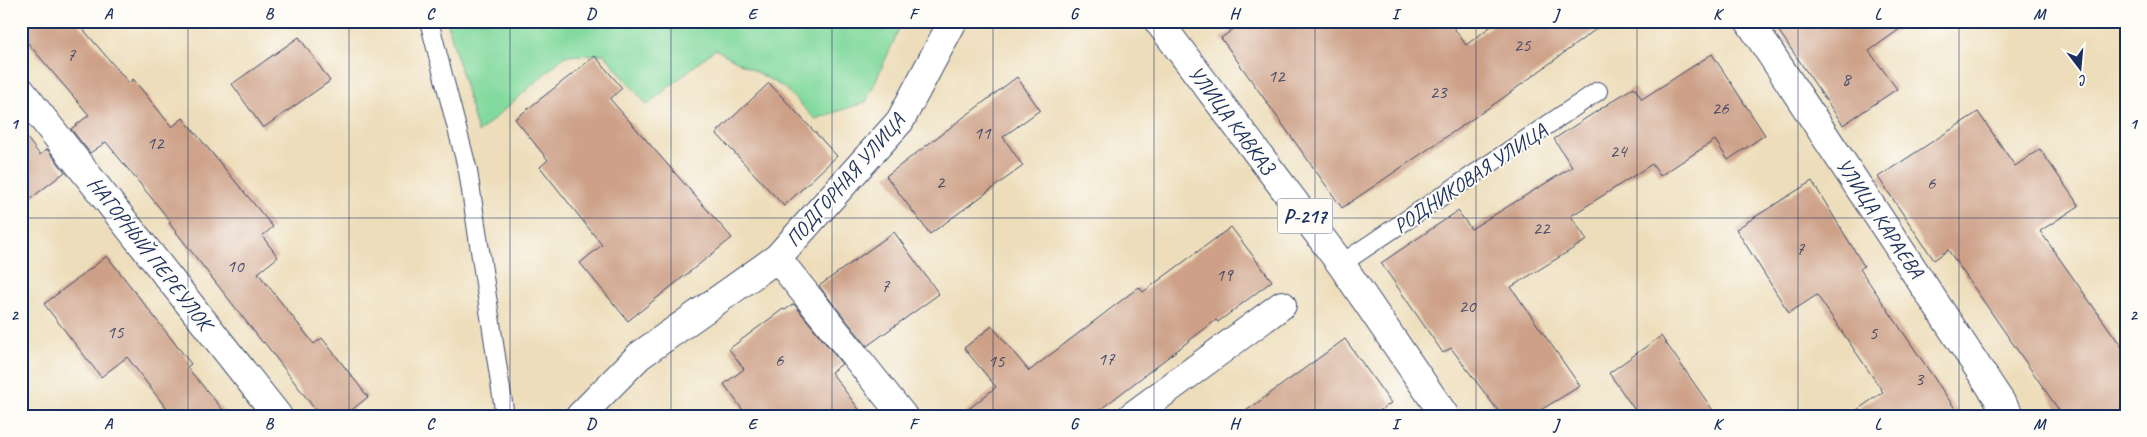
<svg xmlns="http://www.w3.org/2000/svg" width="2147" height="437" viewBox="0 0 2147 437" font-family="Caveat,sans-serif">
<style>
.green{fill:#82d99d;stroke:#4e847e}
.building{fill:#cda087}
.lines{fill:none;stroke-linecap:round;stroke-linejoin:round}
.service-casing{stroke:#3a496c;stroke-width:20}
.minor-casing{stroke:#3a496c;stroke-width:30}
.trunk-casing{stroke:#3a496c;stroke-width:30}
.service{stroke:#fff;stroke-width:18}
.minor{stroke:#fff;stroke-width:28}
.trunk{stroke:#fff;stroke-width:28}
.grid{fill:none;stroke:#1b2f5e;stroke-width:1;stroke-opacity:0.55}
.labels{text-anchor:middle;stroke-width:4;stroke-linejoin:round;paint-order:stroke}
.number-label{font-size:19px;fill:#484b68}
.shield{fill:#fdfcf7;stroke:#5f6c8c;stroke-width:1}
.shield-label{font-size:20px;font-weight:bold;fill:#1b2f5e}
.street-label{font-size:21px;fill:#1b2f5e;stroke:#fdfcf7}
.neatline{fill:none;stroke:#1b2f5e;stroke-width:2}
.grid-label{font-size:16px;text-anchor:middle;font-weight:bold;fill:#1b2f5e}
</style>
<rect width="100%" height="100%" fill="#fdfcf7"/>
<filter id="ink" filterUnits="userSpaceOnUse"><feTurbulence type="fractalNoise" baseFrequency=".02" numOctaves="2"/><feDisplacementMap in="SourceGraphic" scale="10" xChannelSelector="R" yChannelSelector="G"/><feConvolveMatrix kernelMatrix="1 2 1 2 8 2 1 2 1" color-interpolation-filters="sRGB"/></filter>
<filter id="wash" filterUnits="userSpaceOnUse"><feTurbulence type="fractalNoise" baseFrequency=".0096" numOctaves="4" result="noise"/><feDisplacementMap in="SourceGraphic" scale="20" xChannelSelector="R" yChannelSelector="G"/><feGaussianBlur stdDeviation="1.12" result="paint"/><feColorMatrix in="noise" values="0 0 0 0 0 0 0 0 0 0 0 0 0 0 0 0 0 1.4 0 .05"/><feComposite in="paint" operator="in"/></filter>
<g filter="url(#wash)">
<rect width="100%" height="100%" fill="#edddba"/>
<!-- green -->
<path class="green" d="M447 21H903L866 102 815 119 783 87 715 49 647 105 604 54 565 56 478 133Z"/>
<g id="blocks">
<!-- building -->
<g class="building">
<path d="M21 21H76L129 83 133 79 172 127 183 118 273 227 262 236 278 257 258 273 314 344 322 338 368 397 344 416H320L264 342 263 343 169 223 171 222 106 142 90 153 71 129 89 115 21 35Z"/>
<path d="M1245 21H1449L1466 45 1498 21H1607L1503 98 1342 208 1221 38Z"/>
<path d="M1772 21H1911L1869 51 1897 89 1843 125Z"/>
<path d="M299 37 330 81 263 128 232 84Z"/>
<path d="M1712 54 1765 135 1728 160 1715 140 1660 176 1652 164 1571 216 1587 240 1511 287 1580 386 1531 416H1502L1451 348 1443 353 1381 263 1458 211 1471 229 1572 167 1554 139 1634 87 1642 99Z"/>
<path d="M595 56 622 88 610 99 732 238 628 321 580 263 602 245 540 167 548 160 515 119Z"/>
<path d="M1017 77 1040 110 1003 137 1023 166 930 234 886 176Z"/>
<path d="M769 83 837 156 784 206 716 133Z"/>
<path d="M1978 112 2015 166 2040 149 2079 206 2040 231 2126 353V416H2063L1948 250 1934 260 1878 177Z"/>
<path d="M21 130 40 155 47 149 65 172 21 206Z"/>
<path d="M1812 181 1864 266 1860 269 1960 416H1848L1883 392 1817 295 1789 313 1736 229Z"/>
<path d="M1231 227 1272 281 1218 322 1216 320 1092 416H960L996 387 964 348 992 326 1029 371 1139 287 1143 292Z"/>
<path d="M894 232 939 294 867 346 819 286Z"/>
<path d="M107 256 191 364 187 367 228 416H172L127 357 101 377 44 304Z"/>
<path d="M794 304 842 364 831 372 864 416H747L724 384 744 369 729 349 783 309 785 310Z"/>
<path d="M1661 336 1717 416H1639L1609 373Z"/>
<path d="M1345 339 1391 403 1372 416H1239Z"/>
</g>
</g>
</g>
<g filter="url(#ink)">
<use href="#blocks" fill-opacity="0" stroke="#3a496c" stroke-width="1"/>
<g class="lines">
<defs>
<g id="service">
<path d="M429 21 468 171 505 416"/>
<path d="M1341 264 1598 91"/>
</g>
<g id="minor">
<path d="M1749 21 2010 416"/>
<path d="M21 91 278 416"/>
<path d="M777 258 903 416"/>
<path d="M580 416 639 356 777 258 900 121 953 21"/>
<path d="M1132 416 1282 305"/>
</g>
<path id="trunk" d="M1158 21 1341 264 1445 416"/>
</defs>
<!-- service casing -->
<use href="#service" class="service-casing"/>
<!-- minor casing -->
<use href="#minor" class="minor-casing"/>
<!-- trunk casing -->
<use href="#trunk" class="trunk-casing"/>
<!-- service -->
<use href="#service" class="service"/>
<!-- minor -->
<use href="#minor" class="minor"/>
<!-- trunk -->
<use href="#trunk" class="trunk"/>
</g>
</g>
<!-- grid -->
<path class="grid" d="M188 21V416M349 21V416M510 21V416M671 21V416M832 21V416M993 21V416M1154 21V416M1315 21V416M1476 21V416M1637 21V416M1798 21V416M1959 21V416M21 218H2126"/>
<g class="labels">
<!-- number labels -->
<g class="number-label">
<text x="1522" y="51">25</text>
<text x="71" y="61">7</text>
<text x="1276" y="82">12</text>
<text x="1846" y="85">8</text>
<text x="1438" y="98">23</text>
<text x="1720" y="114">26</text>
<text x="982" y="139">11</text>
<text x="155" y="149">12</text>
<text x="1618" y="157">24</text>
<text x="940" y="188">2</text>
<text x="1931" y="189">6</text>
<text x="1541" y="234">22</text>
<text x="1800" y="255">7</text>
<text x="235" y="272">10</text>
<text x="1224" y="281">19</text>
<text x="885" y="292">7</text>
<text x="1467" y="312">20</text>
<text x="115" y="338">15</text>
<text x="1873" y="339">5</text>
<text x="1106" y="365">17</text>
<text x="779" y="366">6</text>
<text x="996" y="367">15</text>
<text x="1919" y="385">3</text>
</g>
<!-- shield labels -->
<rect class="shield" x="1277.5" y="198.5" width="55" height="35" rx="4"/>
<g class="shield-label">
<text x="1305" y="223">Р-217</text>
</g>
<!-- street labels -->
<g class="street-label">
<text transform="translate(1232 120) rotate(53)" y="7">УЛИЦА КАВКАЗ</text>
<text transform="translate(1470 178) rotate(-34)" y="7">РОДНИКОВАЯ УЛИЦА</text>
<text transform="translate(845 180) rotate(-49)" y="7">ПОДГОРНАЯ УЛИЦА</text>
<text transform="translate(1880 218) rotate(56)" y="7">УЛИЦА КАРАЕВА</text>
<text transform="translate(150 253) rotate(52)" y="7">НАГОРНЫЙ ПЕРЕУЛОК</text>
</g>
</g>
<!-- margin -->
<rect width="2147" height="437" fill="none" stroke="#fdfcf7" stroke-width="55"/>
<!-- north arrow -->
<g transform="translate(2080 68) rotate(164)" stroke="#fdfcf7" stroke-width="4" paint-order="stroke">
<path d="M0-4L9 19L0 12L-9 19Z" fill="#1b2f5e"/>
<text y="-8" font-size="14" font-weight="bold" text-anchor="middle" fill="#1b2f5e">С</text>
</g>
<rect x="28" y="28" width="2092" height="382" class="neatline"/>
<g class="grid-label">
<text x="108" y="19">A</text>
<text x="269" y="19">B</text>
<text x="430" y="19">C</text>
<text x="591" y="19">D</text>
<text x="752" y="19">E</text>
<text x="913" y="19">F</text>
<text x="1074" y="19">G</text>
<text x="1234" y="19">H</text>
<text x="1395" y="19">I</text>
<text x="1556" y="19">J</text>
<text x="1717" y="19">K</text>
<text x="1878" y="19">L</text>
<text x="2039" y="19">M</text>
<text x="14" y="129">1</text>
<text x="2133" y="129">1</text>
<text x="14" y="320">2</text>
<text x="2133" y="320">2</text>
<text x="108" y="429">A</text>
<text x="269" y="429">B</text>
<text x="430" y="429">C</text>
<text x="591" y="429">D</text>
<text x="752" y="429">E</text>
<text x="913" y="429">F</text>
<text x="1074" y="429">G</text>
<text x="1234" y="429">H</text>
<text x="1395" y="429">I</text>
<text x="1556" y="429">J</text>
<text x="1717" y="429">K</text>
<text x="1878" y="429">L</text>
<text x="2039" y="429">M</text>
</g>
</svg>
